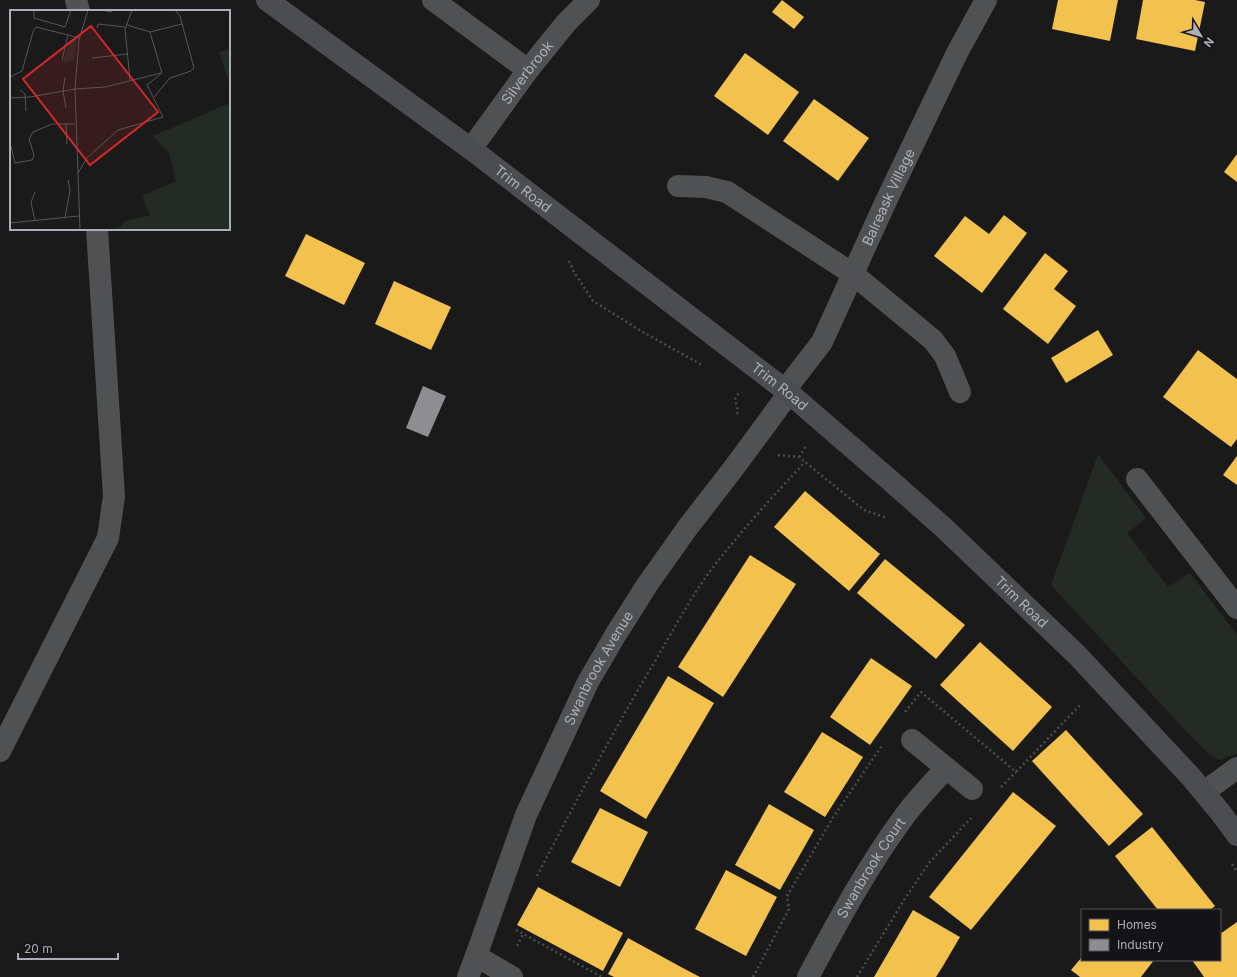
<svg xmlns="http://www.w3.org/2000/svg" width="1237" height="977" viewBox="0 0 1237 977" font-family="Inter,sans-serif">
<style>
.green{fill:#242a24}
.homes{fill:#f2c14e}
.industry{fill:#8d8d92}
.lines{fill:none;stroke-linecap:round;stroke-linejoin:round}
.path{stroke:#4b4c4e;stroke-width:2.5;stroke-dasharray:2 3;stroke-linecap:butt}
.minor{stroke:#505153;stroke-width:22}
.major{stroke:#4c4d50;stroke-width:22}
.labels{text-anchor:middle;stroke-width:4;stroke-linejoin:round;paint-order:stroke}
.street-label{font-size:14px;fill:#acafb9;stroke:#141416}
.inset-road{fill:none;stroke:#54565a;stroke-width:1}
.view{fill:#d62828;fill-opacity:0.15;stroke:#d62828;stroke-width:2}
.inset-edge{fill:none;stroke:#acafb9;stroke-width:2}
</style>
<rect width="100%" height="100%" fill="#1a1a1a"/>
<!-- green -->
<path class="green" d="M1098 454 1146 518 1127 533 1168 587 1190 573 1237 635V754L1219 760 1208 753 1184 729 1051 585Z"/>
<!-- homes -->
<g class="homes">
<path d="M782 0 804 17 794 29 772 12Z"/>
<path d="M1058 0H1118L1110 41 1052 29Z"/>
<path d="M1143 0H1195L1205 2 1195 51 1136 39Z"/>
<path d="M745 53 799 92 768 135 714 96Z"/>
<path d="M814 99 869 138 838 181 783 141Z"/>
<path d="M1237 154V182L1224 172Z"/>
<path d="M1004 215 1027 233 982 293 934 256 965 216 989 234Z"/>
<path d="M306 234 365 263 344 305 285 276Z"/>
<path d="M1045 253 1068 271 1054 289 1076 306 1048 344 1003 309Z"/>
<path d="M394 281 451 307 431 350 375 324Z"/>
<path d="M1098 330 1113 355 1066 383 1051 358Z"/>
<path d="M1198 350 1237 379V439L1231 447 1163 397Z"/>
<path d="M1237 456V485L1223 475Z"/>
<path d="M805 491 880 554 849 591 774 527Z"/>
<path d="M750 555 796 584 723 697 678 667Z"/>
<path d="M885 559 965 625 936 659 857 593Z"/>
<path d="M980 642 1052 707 1013 751 940 685Z"/>
<path d="M871 658 912 686 870 745 830 717Z"/>
<path d="M668 676 714 703 646 819 600 791Z"/>
<path d="M1066 730 1143 814 1109 846 1032 761Z"/>
<path d="M822 732 863 757 825 817 784 792Z"/>
<path d="M1013 792 1056 826 971 930 929 897Z"/>
<path d="M769 804 814 830 780 890 735 865Z"/>
<path d="M600 808 648 832 620 887 571 862Z"/>
<path d="M1152 827 1215 906 1210 910H1158L1115 856Z"/>
<path d="M726 870 777 897 746 956 695 929Z"/>
<path d="M538 887 623 933 603 971 517 925Z"/>
<path d="M913 910 960 937 943 966 936 977H874Z"/>
<path d="M1237 922V977H1204L1192 960H1220V934Z"/>
<path d="M628 938 681 967 700 977H614L608 974Z"/>
<path d="M1082 957V960H1154L1141 977H1080L1071 970Z"/>
</g>
<!-- industry -->
<path class="industry" d="M423 386 446 396 428 437 406 428Z"/>
<g class="lines">
<!-- path -->
<g class="path">
<path d="M569 261 574 272 593 301 641 331 702 365"/>
<path d="M737 414 738 411 735 399 740 391"/>
<path d="M778 455 799 457 864 510 887 518"/>
<path d="M799 457 806 446"/>
<path d="M905 712 921 692 1016 772 1082 703"/>
<path d="M1001 787 1016 772"/>
<path d="M1232 864 1237 872"/>
<path d="M537 876C576 801 615 728 658 656 675 627 693 593 714 566 742 530 774 495 805 462"/>
<path d="M516 930 602 977"/>
<path d="M517 946 523 934"/>
<path d="M753 977 789 909 787 896 832 819 883 744"/>
<path d="M857 977 904 900 929 863 971 818"/>
</g>
<!-- minor -->
<g class="minor">
<path d="M76 0 79 11"/>
<path d="M433 0 528 70"/>
<path id="s1" d="M471 149 528 70 566 23 589 0"/>
<path d="M678 186 706 187 727 192 853 274 933 340 945 356 960 392"/>
<path id="s2" d="M785 390 822 342 886 201 957 53 986 0"/>
<path d="M1137 479 1237 608"/>
<path d="M912 740 972 789"/>
<path d="M0 751 108 538 114 496 97 229"/>
<path d="M1204 792 1237 768"/>
<path d="M476 956 512 977"/>
<path id="s3" d="M468 977 476 956 526 815 588 682 616 634 647 585 688 527 733 469 789 393"/>
<path id="s4" d="M808 977C838 921 868 865 906 814 918 798 933 783 946 768"/>
</g>
<!-- major -->
<path class="major" id="s5" d="M267 0 471 149 759 370 789 393 892 482 944 528 1077 655 1191 777 1220 812 1237 835"/>
</g>
<g class="labels">
<!-- street labels -->
<g class="street-label">
<text dy="5" stroke="none"><textPath href="#s1" startOffset="95">Silverbrook</textPath></text>
<text dy="5" stroke="none"><textPath href="#s5" startOffset="318">Trim Road</textPath></text>
<text dy="5" stroke="none"><textPath href="#s2" startOffset="220">Balreask Village</textPath></text>
<text dy="5" stroke="none"><textPath href="#s5" startOffset="642">Trim Road</textPath></text>
<text dy="5" stroke="none"><textPath href="#s5" startOffset="966">Trim Road</textPath></text>
<text dy="5" stroke="none"><textPath href="#s3" startOffset="336">Swanbrook Avenue</textPath></text>
<text dy="5" stroke="none"><textPath href="#s4" startOffset="126">Swanbrook Court</textPath></text>
</g>
</g>
<!-- overview -->
<g transform="translate(10 10)">
<rect width="220" height="220" fill="#1a1a1a"/>
<path d="M61 28 67 29 64 50 52 54ZM220 39V76L209 42ZM220 93V220H102L112 216 114 211 140 205 132 186 166 171 159 143 143 126Z" fill="#242a24"/>
<path class="inset-road" d="M24 0V8L55 17 61 0M91 0 101 2 103 0M117 15 140 22 172 14M87 18 88 14 115 17M140 22 152 63M82 48 117 44M52 50 58 25M0 67 12 61 23 22 26 17 70 28M55 67 53 81 56 98M120 70 115 19 122 0M65 79 95 77 151 63M10 80 15 84 16 101M144 87 160 68 181 61 184 58 170 6 165 0M0 88 20 87 65 79M56 114 57 134M1 136 5 153 22 150 24 145 19 129 23 122 42 114H65M68 163 77 148 108 120 153 107 137 75 152 63M25 182 21 192 25 211M55 208 60 181 58 170M0 213 69 206M70 220 65 79 69 30 78 0"/>
<path class="view" d="M81 16 148 102 80 155 13 69Z"/>
<rect width="220" height="220" class="inset-edge"/>
</g>
<!-- legend -->
<rect x="1081" y="909" width="140" height="52" fill="#141416" stroke="#515257"/>
<rect x="1089" y="919" width="20" height="12" fill="#f2c14e" stroke="#515257"/>
<text x="1117" y="929" font-size="12" fill="#acafb9">Homes</text>
<rect x="1089" y="939" width="20" height="12" fill="#8d8d92" stroke="#515257"/>
<text x="1117" y="949" font-size="12" fill="#acafb9">Industry</text>
<!-- north arrow -->
<g transform="translate(1201 36) rotate(128)" stroke="#141416" stroke-width="3" paint-order="stroke">
<path d="M0-3L7 15L0 10L-7 15Z" fill="#acafb9"/>
<text y="-6" font-size="11" font-weight="bold" text-anchor="middle" fill="#acafb9">N</text>
</g>
<!-- scale -->
<path d="M18 953v6h100v-6" fill="none" stroke="#acafb9" stroke-width="2"/>
<text x="24" y="953" font-size="12" fill="#acafb9" stroke="#141416" stroke-width="3" paint-order="stroke">20 m</text>
</svg>
